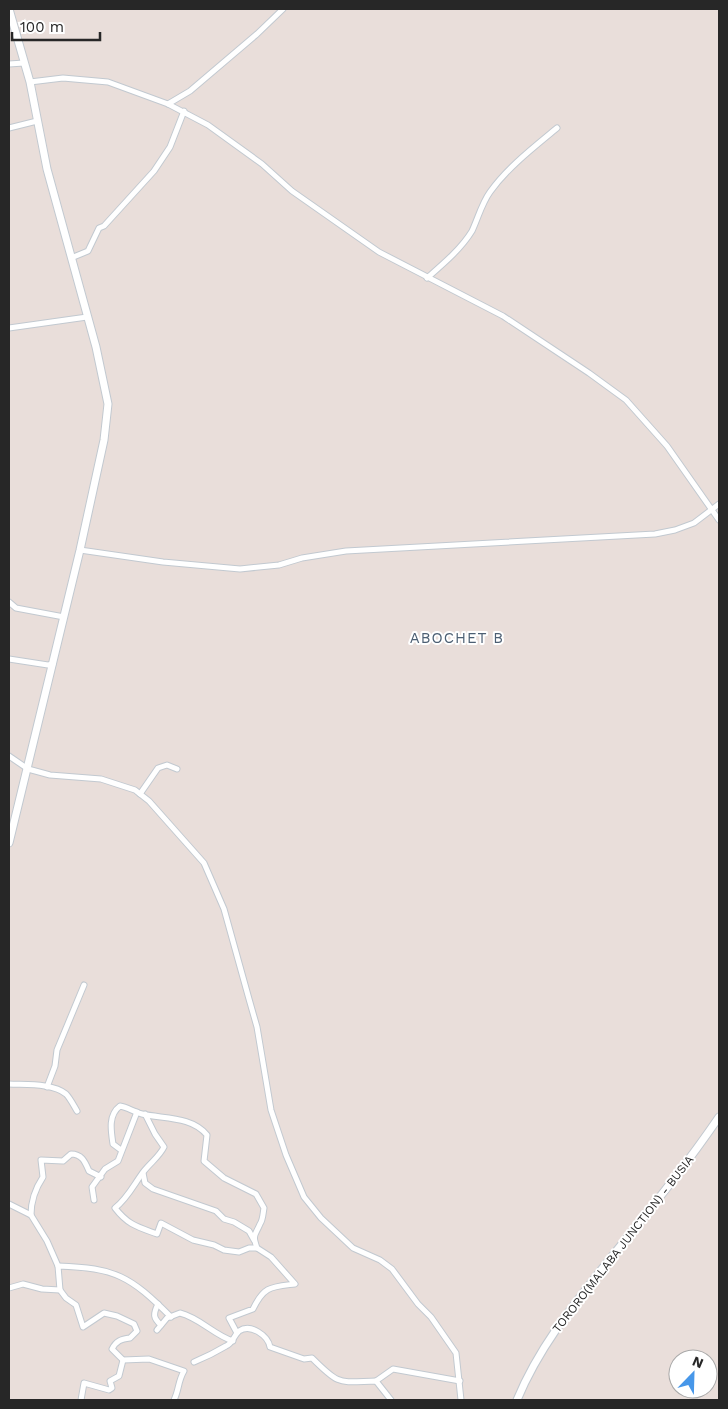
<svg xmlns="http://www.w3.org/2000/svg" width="728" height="1409" viewBox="0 0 728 1409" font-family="'Work Sans',sans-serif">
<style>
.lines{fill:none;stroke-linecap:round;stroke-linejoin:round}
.street-casing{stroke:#c2c9d0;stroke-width:7}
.secondary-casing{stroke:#c2c9d0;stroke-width:9}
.street{stroke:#fff;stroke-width:5}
.secondary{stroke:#fff;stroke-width:7}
.labels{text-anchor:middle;stroke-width:4;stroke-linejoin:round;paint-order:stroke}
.street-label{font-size:12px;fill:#272727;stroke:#fff}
.quarter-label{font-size:15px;letter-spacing:1px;fill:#4c5f73;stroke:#fff}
</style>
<rect width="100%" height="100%" fill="#e9deda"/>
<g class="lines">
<defs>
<g id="street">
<path d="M9 64 24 63"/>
<path d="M30 82 63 78 108 82 168 104 208 125 262 164 292 191 379 252 503 316 589 373 626 400 667 446 719 520"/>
<path d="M168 104 190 91 257 34 283 9"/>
<path d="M9 128 37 121"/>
<path d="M71 258 88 251 99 228 104 226 154 171 170 147 184 111"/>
<path d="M427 278C443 264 461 249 472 231 478 218 482 203 490 192 508 167 533 148 557 128"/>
<path d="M9 328 87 317"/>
<path d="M80 550 163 562 240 569 279 565 302 558 346 551 655 534 675 530 694 523 719 504"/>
<path d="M9 602 16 608 64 617"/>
<path d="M9 659 48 665 53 664"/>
<path d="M9 756 28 769 50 775 101 779 135 790 149 801 204 863 224 909 249 999 257 1027 271 1110 286 1155 304 1197 321 1218 353 1248 380 1260 392 1269 418 1304 431 1317 456 1353 461 1400"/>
<path d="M140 794 158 768 167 765 177 769"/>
<path d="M9 1084C25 1085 53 1083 66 1094 70 1098 74 1106 77 1111"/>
<path d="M47 1087 55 1066 57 1050 84 985"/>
<path d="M145 1114 155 1134 164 1147C159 1157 151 1162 144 1171 134 1184 128 1198 115 1208 128 1225 138 1227 157 1234L161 1223 193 1240 214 1245 224 1250 239 1252 249 1248H257L271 1257 295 1284C271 1287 264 1286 253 1309L229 1318 237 1333"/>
<path d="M121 1150 113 1144C111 1131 108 1115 120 1106 127 1107 134 1112 142 1114 163 1119 192 1116 207 1135L204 1161 224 1178 256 1194 264 1208C263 1213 263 1220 260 1224 255 1236 252 1234 257 1248"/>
<path d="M143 1173 145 1183 153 1189 216 1211 224 1219 234 1222 249 1231 254 1240"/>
<path d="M94 1200 92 1187 105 1169 118 1161 137 1112"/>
<path d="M9 1204 31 1215 47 1241 58 1266"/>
<path d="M31 1215C31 1201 35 1189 43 1177L41 1160 63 1161 71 1154C82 1154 85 1162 89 1171L101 1177"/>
<path d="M9 1288 23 1284 42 1289 60 1290"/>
<path d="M158 1304C153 1314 153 1318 161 1325"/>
<path d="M171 1317C130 1276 116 1268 58 1266L60 1290 66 1298 76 1305 83 1327 104 1313 117 1316 134 1324 137 1331 130 1338C121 1339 116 1341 112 1349L123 1360 149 1359 184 1371C178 1381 179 1390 174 1400"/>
<path d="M157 1330 167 1318 180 1313C200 1318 214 1335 233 1341"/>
<path d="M194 1362C206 1357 216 1352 226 1346 233 1343 234 1335 239 1331 251 1323 268 1336 270 1347L304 1359 312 1358C340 1386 338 1382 376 1381L391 1400"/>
<path d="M376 1381 393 1369 460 1381"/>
<path d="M81 1400 84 1383 109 1390 112 1388 110 1381 119 1376 123 1360"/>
</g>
<g id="secondary">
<path d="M9 9 30 82 47 169 96 347 108 404 104 440 80 550 9 843"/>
<path d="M517 1400C539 1347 574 1304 609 1260 647 1213 685 1167 719 1117"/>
</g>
</defs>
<!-- street casing -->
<use href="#street" class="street-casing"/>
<!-- secondary casing -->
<use href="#secondary" class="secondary-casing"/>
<!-- street -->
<use href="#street" class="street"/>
<!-- secondary -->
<use href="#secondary" class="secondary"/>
</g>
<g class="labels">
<!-- street labels -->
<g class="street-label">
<text transform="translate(623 1244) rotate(-52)" y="4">TORORO(MALABA JUNCTION) - BUSIA</text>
</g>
<!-- quarter labels -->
<g class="quarter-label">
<text x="457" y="643">ABOCHET B</text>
</g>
</g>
<!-- border -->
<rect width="728" height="1409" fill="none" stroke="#272727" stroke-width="20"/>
<!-- north arrow -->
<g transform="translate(693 1374) rotate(23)"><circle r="24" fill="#ffffff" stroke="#a9a9a9"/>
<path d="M0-4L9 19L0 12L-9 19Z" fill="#4797e9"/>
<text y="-8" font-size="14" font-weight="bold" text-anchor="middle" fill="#272727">N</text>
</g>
<!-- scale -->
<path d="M12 32v8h88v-8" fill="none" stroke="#272727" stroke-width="2.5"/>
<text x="20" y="32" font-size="15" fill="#272727" stroke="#ffffff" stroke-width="4" paint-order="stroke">100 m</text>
</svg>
